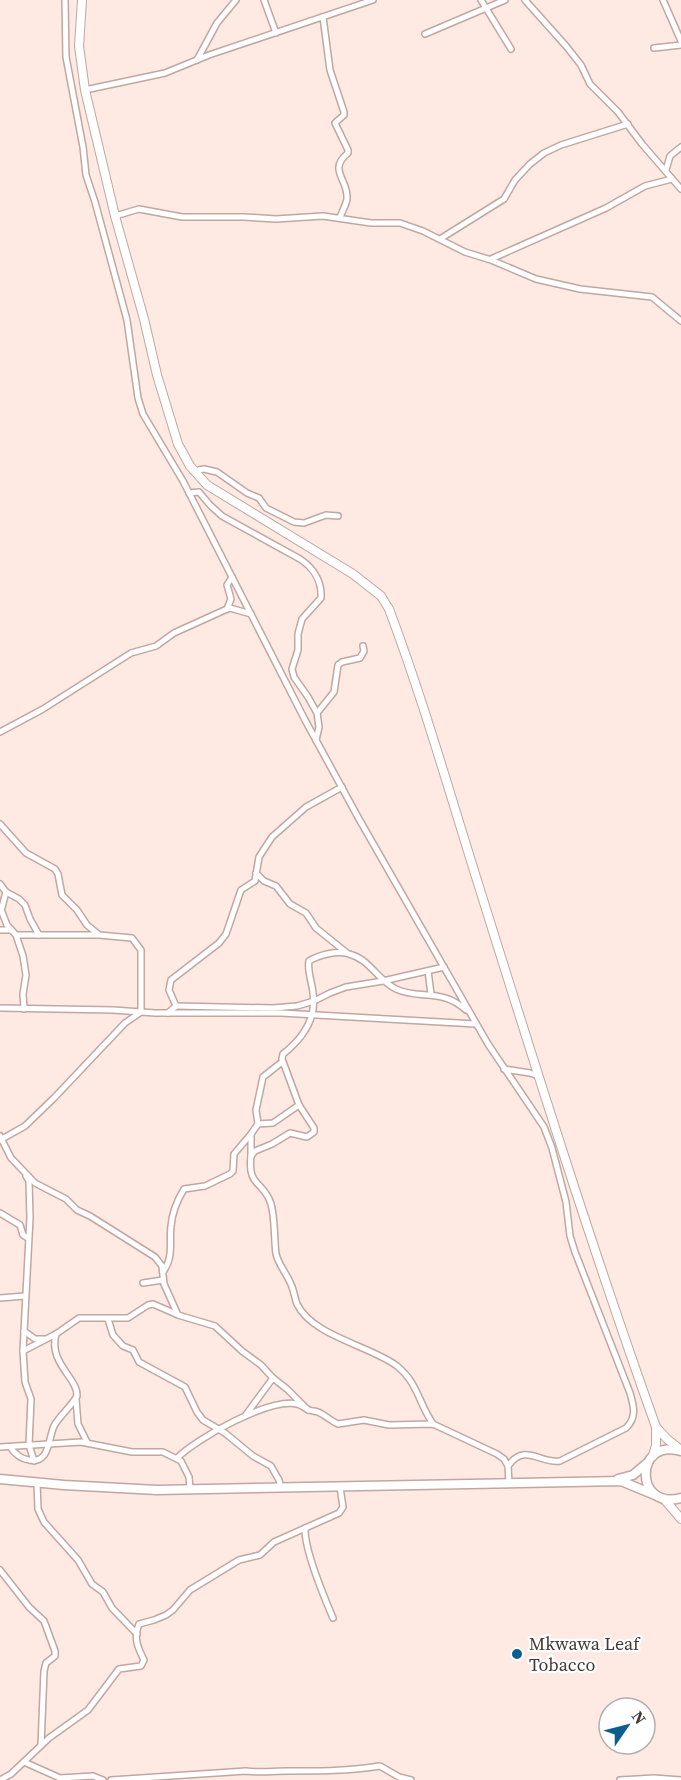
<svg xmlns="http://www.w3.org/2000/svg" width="681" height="1780" viewBox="0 0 681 1780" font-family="'Source Serif 4',serif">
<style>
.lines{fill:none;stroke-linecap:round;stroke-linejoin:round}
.minor-casing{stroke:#c1a7a1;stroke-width:8}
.primary-casing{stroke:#c1a7a1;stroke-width:10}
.trunk-casing{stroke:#c1a7a1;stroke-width:11}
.minor{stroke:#fff;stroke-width:5}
.primary{stroke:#fff;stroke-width:8}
.trunk{stroke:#fff;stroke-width:8}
.poi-dot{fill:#0a5e90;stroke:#fff;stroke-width:2}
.labels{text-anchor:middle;stroke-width:4.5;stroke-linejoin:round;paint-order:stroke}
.poi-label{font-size:18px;fill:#413734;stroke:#fff;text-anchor:start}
</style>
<rect width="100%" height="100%" fill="#fee9e3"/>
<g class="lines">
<defs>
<g id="minor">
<path d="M65 0 66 57 83 147 86 175 95 202 127 320 138 398 143 414 183 481 305 720 359 819 488 1044 544 1127 552 1148 566 1202 570 1236 575 1252 630 1393C634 1407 637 1417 626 1428L560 1461C540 1464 525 1442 508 1466L509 1484"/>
<path d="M264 0 276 33"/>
<path d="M481 0 511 49"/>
<path d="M525 0 566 46 581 65 590 84 618 112 642 144 681 189"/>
<path d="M663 0 681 41"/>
<path d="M323 17 330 70 344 112V115L335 123 348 150V153C327 170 349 180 347 199 346 205 342 212 340 217"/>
<path d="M425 34 505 0"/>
<path d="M654 48 681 45"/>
<path d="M197 60 217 23 236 0"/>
<path d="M85 90 165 73 209 55 373 0"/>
<path d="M666 170 670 156 681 147"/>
<path d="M115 216 139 209 182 217H244L276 219 323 216 371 223H400L423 231 465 252 491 260 536 279 580 289 652 297 681 321"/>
<path d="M440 239 504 199 515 180 530 164 544 153 561 145 628 124"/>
<path d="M491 259 606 208 645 186 672 179"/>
<path d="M193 471 204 469 217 472 247 493 259 498 266 508 294 522 304 523 326 515 338 516"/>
<path d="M189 493 199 492 210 505 222 516 300 559C314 568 322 582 321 598L302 619 298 634V650L292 669 294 677 308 697 317 713 319 727 316 740"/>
<path d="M227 609 231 599 227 585 232 577"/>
<path d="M317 713 334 692 338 665 342 662 360 658 364 651 363 646"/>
<path d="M0 732 43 709 131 653 156 646 174 633 227 609 230 608 251 614"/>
<path d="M0 824 26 853 55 869 58 874 62 895 77 910 87 925 98 934"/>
<path d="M256 873 264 881 276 886 290 904 306 913 316 928 347 953"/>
<path d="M0 884 6 892 19 899 25 905 30 919 39 935"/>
<path d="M0 907 7 925 16 935 23 956 26 975 23 994 24 1009"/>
<path d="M1 911 6 892"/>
<path d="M0 930H11"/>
<path d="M428 971 431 994"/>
<path d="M176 1006 273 1008 297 1006 314 1001 330 993 346 987 383 981 444 967"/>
<path d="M0 1008 113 1010 155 1013H281L476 1024"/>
<path d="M168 1013 176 1006 169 990 171 980 219 943 226 934 241 890 255 881 259 857 272 837 306 807 342 787"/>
<path d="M504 1069 530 1073 539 1076"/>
<path d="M258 1124 273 1123 299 1105"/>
<path d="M0 1136 11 1158 35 1183 66 1199 77 1210 90 1216 155 1257 162 1266 164 1284 178 1315 215 1326 242 1351 261 1365 273 1378 287 1389 308 1410"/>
<path d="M0 1140 25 1126 54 1098 125 1023 141 1012V950L132 938 99 935H16"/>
<path d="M251 1156V1134L258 1124 256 1110 263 1077 282 1062"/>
<path d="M26 1176 29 1181 30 1218 23 1351 25 1382 31 1399 29 1445 34 1461"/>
<path d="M0 1213 20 1225 23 1235 28 1238"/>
<path d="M163 1272C174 1257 169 1243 171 1226 172 1214 178 1199 184 1189L205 1186 230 1174 233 1171 234 1154 251 1134"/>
<path d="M143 1283 163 1280"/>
<path d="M0 1298 25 1296"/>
<path d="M108 1319 113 1335 123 1346 133 1350 139 1362 185 1387 197 1412 203 1420 225 1433 253 1456 271 1466 279 1480 281 1488"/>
<path d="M24 1331 35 1339H44"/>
<path d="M23 1351 56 1334 79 1318H128L148 1305 153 1304 176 1314"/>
<path d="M76 1399 78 1424 87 1442"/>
<path d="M245 1416 273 1378"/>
<path d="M433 1424C419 1404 418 1383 397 1366 371 1346 312 1336 297 1304 295 1299 294 1292 292 1287 288 1275 279 1266 276 1254 274 1239 275 1217 271 1204 264 1181 247 1187 251 1156L255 1151 272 1144 290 1133 307 1137 314 1132V1128L299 1105 282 1059 283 1054C302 1039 317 1019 313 993 312 982 307 971 309 961 319 955 337 950 349 954 370 959 377 980 396 989 420 1000 442 988 466 1010"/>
<path d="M0 1447 81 1442 132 1452H163L181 1461 189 1477 190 1489"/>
<path d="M10 1447C15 1454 20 1459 29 1460 50 1464 48 1439 54 1426 60 1415 71 1407 77 1396 78 1378 48 1363 56 1334"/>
<path d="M177 1458C197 1438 269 1398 297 1404 302 1405 304 1408 309 1410 312 1411 315 1411 318 1412 325 1415 331 1421 338 1424L364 1420 389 1425 433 1424 497 1454 504 1459 508 1466"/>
<path d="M37 1483 38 1509 44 1522 78 1560 92 1584 103 1592 112 1608 137 1634"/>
<path d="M305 1528C304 1548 324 1597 333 1618"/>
<path d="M0 1570 29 1607 44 1621 55 1651V1656L46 1663 44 1671 41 1745"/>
<path d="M24 1762 60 1778 93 1776 103 1780"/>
<path d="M0 1780 11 1774 49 1738 88 1710 119 1669 141 1666 144 1660C138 1648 133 1638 139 1624L154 1620 166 1615 173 1610 190 1590 239 1560 260 1555 274 1542 339 1513 343 1507 340 1487"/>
<path d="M111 1780 246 1771C262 1773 272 1771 288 1771 319 1771 349 1771 380 1766L399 1777 411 1780"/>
<path d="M620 1780 654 1778 681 1780"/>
</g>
<g id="primary">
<path d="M82 0 79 46 85 90 115 216 144 319 157 375 178 444 190 466 207 485 353 574 381 596 389 609C424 702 451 798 481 893 537 1072 593 1251 656 1427V1445L653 1456"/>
<path d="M657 1428 667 1439 681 1450"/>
<path d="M664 1499 681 1519"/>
</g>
<g id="trunk">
<path d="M681 1451C634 1437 634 1511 681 1498"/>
<path d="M0 1479 64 1485 157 1490 621 1481 655 1495"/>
<path d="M618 1479 633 1475 646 1464"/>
</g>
</defs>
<!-- minor casing -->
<use href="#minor" class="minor-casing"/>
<!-- primary casing -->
<use href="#primary" class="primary-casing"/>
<!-- trunk casing -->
<use href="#trunk" class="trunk-casing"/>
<!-- minor -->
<use href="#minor" class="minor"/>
<!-- primary -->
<use href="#primary" class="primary"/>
<!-- trunk -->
<use href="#trunk" class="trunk"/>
</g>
<!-- markers -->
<circle class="poi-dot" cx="517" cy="1654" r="6"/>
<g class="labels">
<!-- poi labels -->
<g class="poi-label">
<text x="529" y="1650">Mkwawa Leaf<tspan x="529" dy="21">Tobacco</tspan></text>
</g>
</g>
<!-- north arrow -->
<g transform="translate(627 1726) rotate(55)"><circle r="28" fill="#ffffff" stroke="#b3afae" stroke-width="1.5"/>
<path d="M0-4.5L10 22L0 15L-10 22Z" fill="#0a5e90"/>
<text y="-9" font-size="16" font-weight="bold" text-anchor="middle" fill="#413734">N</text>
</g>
</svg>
